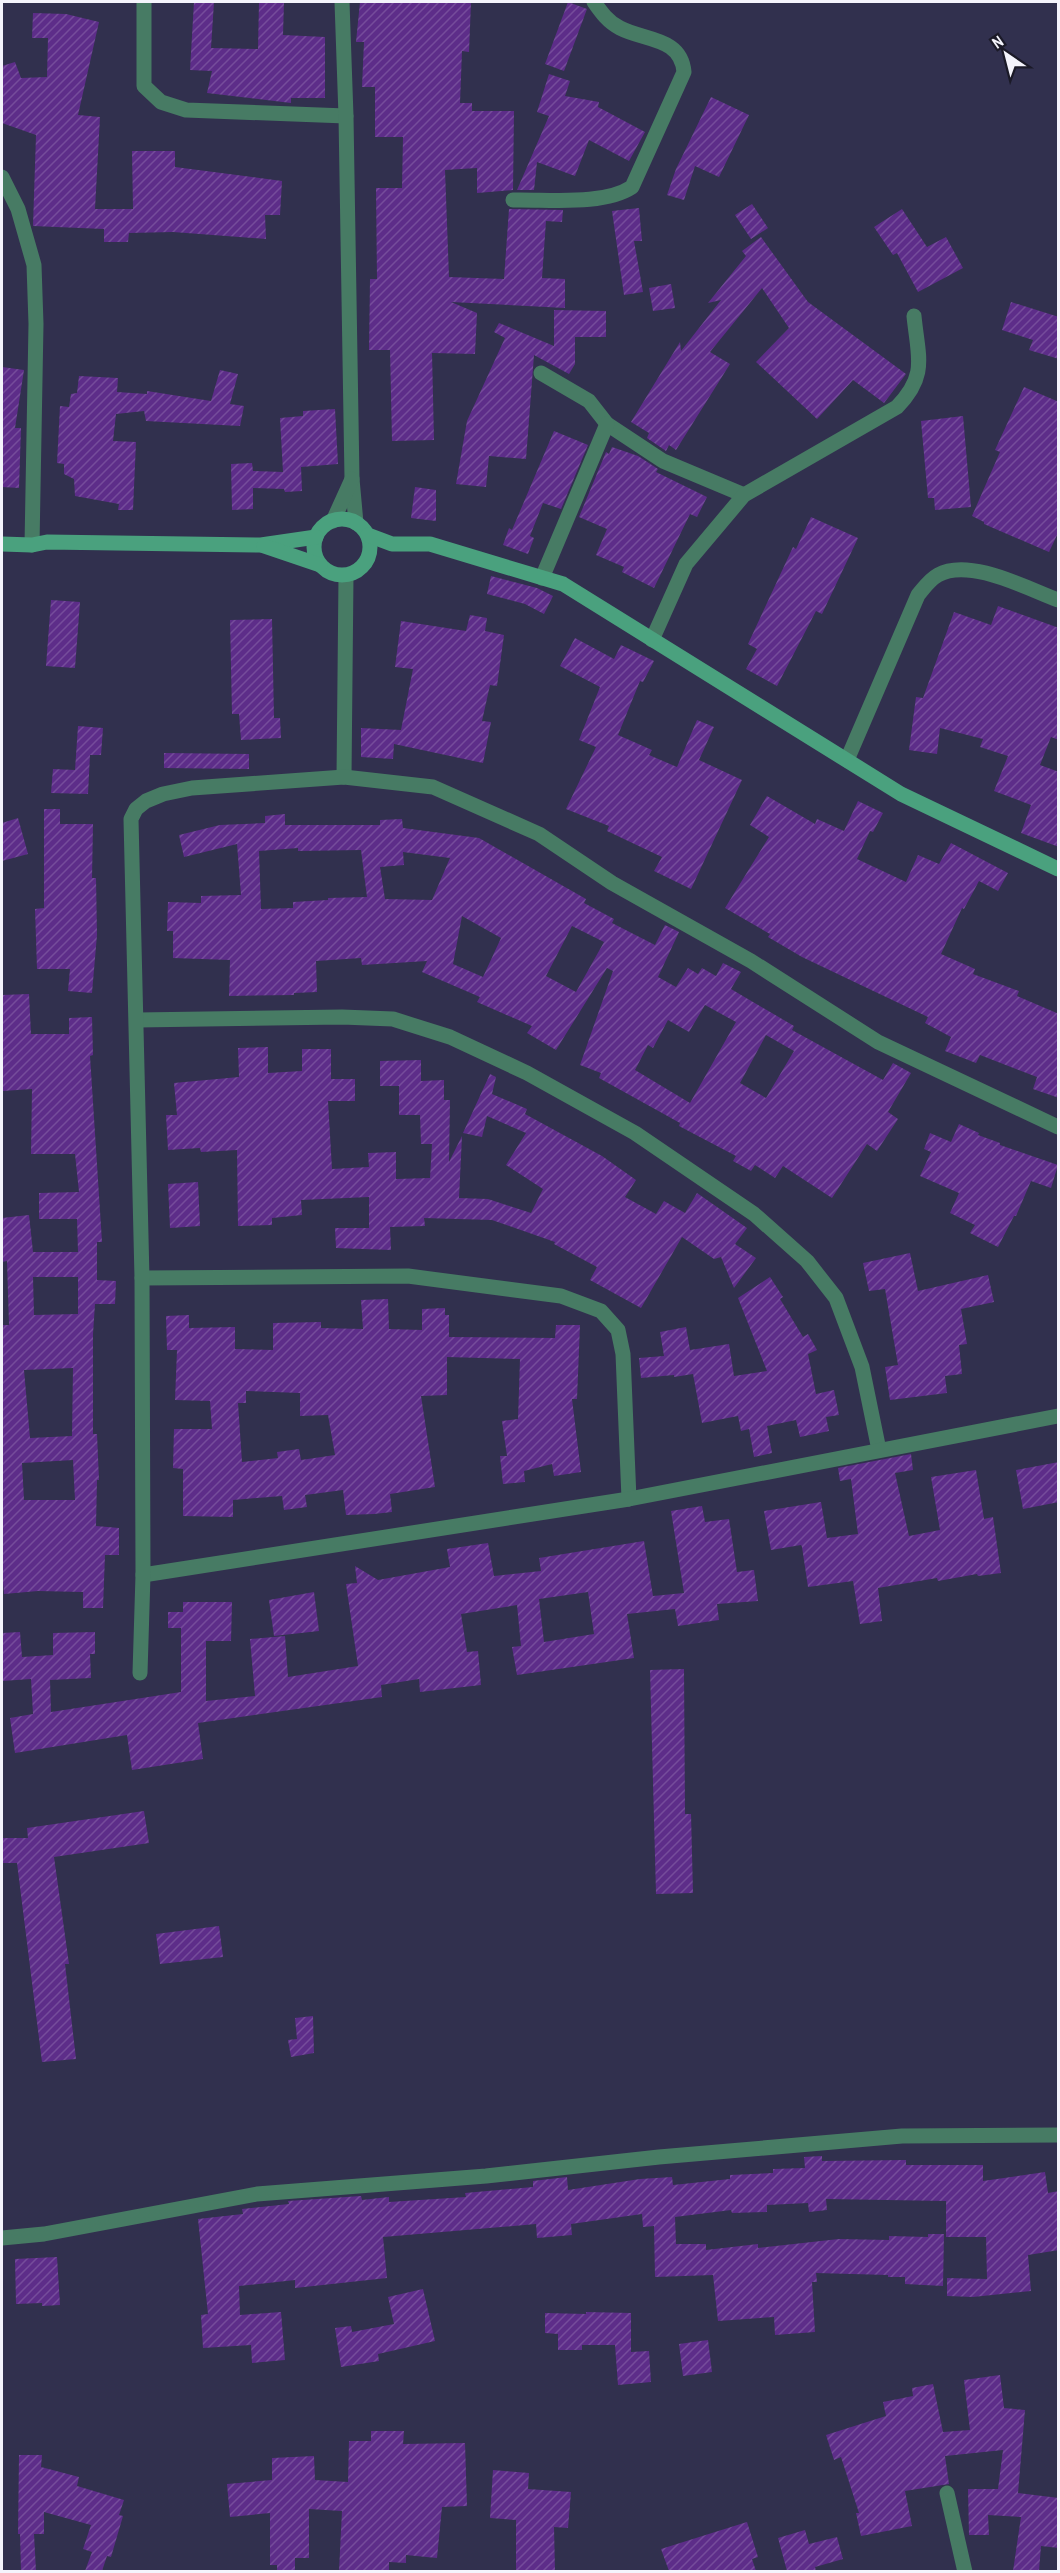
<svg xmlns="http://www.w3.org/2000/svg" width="1060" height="2573" viewBox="0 0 1060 2573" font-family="'Archivo Narrow',sans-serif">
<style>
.building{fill:url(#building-hatch);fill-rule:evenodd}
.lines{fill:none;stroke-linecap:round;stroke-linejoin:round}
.street{stroke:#477b64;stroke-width:15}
.secondary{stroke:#4aa17e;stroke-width:15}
</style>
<defs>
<pattern id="building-hatch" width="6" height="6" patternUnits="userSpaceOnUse" patternTransform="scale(1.5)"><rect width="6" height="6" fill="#5d2d89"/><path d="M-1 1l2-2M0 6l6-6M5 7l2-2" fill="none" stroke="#754c9b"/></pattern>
</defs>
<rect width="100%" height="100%" fill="#31304e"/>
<!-- building -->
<g class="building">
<path d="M194 2H214L211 48 258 49 259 2H284L283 35 325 37V98H291V103L207 93 212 71 190 70Z"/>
<path d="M360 2H471L469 52 462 51 460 103H472V111H514L513 190 477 193V168L445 170 449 277 504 279 509 209 563 210 562 222 546 221 542 278 565 279V308L451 302 477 313 475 354 432 353 434 440 392 441 390 350H369L370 279H377L376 188H402L403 137H375V87H362L364 42H356Z"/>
<path d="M568 2 587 9 564 71 545 64Z"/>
<path d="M33 13 66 14 99 22 78 115 100 117 95 209H133L132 151H175V167L282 181 280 215H265L266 239 173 232 129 233 128 242H104V229L33 226 36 135 2 123V66L15 62 21 78 47 77 48 38H32Z"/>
<path d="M549 74 570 81 565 96 599 102 598 107 645 132 629 161 589 140 575 176 537 162 534 190H517L549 116 537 112Z"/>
<path d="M711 97 749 115 719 177 695 166 684 200 667 195 676 169Z"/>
<path d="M752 204 768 228 751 239 735 215Z"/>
<path d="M639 208 642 241H634L643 292 624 295 612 211Z"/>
<path d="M902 209 927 247 946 237 963 268 918 292 897 253 893 255 874 227Z"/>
<path d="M761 237 808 302 906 374 884 403 853 380 817 419 756 362 789 328 762 288 710 352 730 364 676 450 669 445 666 451 647 438 649 433 631 422 680 342 681 351 721 300 708 303 746 256 742 251Z"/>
<path d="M671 284 675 308 653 311 649 288Z"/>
<path d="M1011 302 1059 317V359L1029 350 1033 340 1002 330Z"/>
<path d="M554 310 606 311V337H575V364L569 374 534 355 526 459 489 456 486 487 456 484 467 421 505 338 494 332 499 323 554 346Z"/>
<path d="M2 367 24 370 15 428H21L19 488 2 487Z"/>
<path d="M220 370 238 374 230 404 244 406 240 426 146 421 144 411 116 414 113 441 136 442 133 510H118L119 504 75 496 74 479 64 474V464L57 463 60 406 69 407 71 394 77 393 79 376 118 378 117 392 147 394V391L211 401Z"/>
<path d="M1024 387 1059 402V531L1049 552 984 524V522L972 516 1000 452 995 450Z"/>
<path d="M335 409 338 464 301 467 302 491 285 492 284 489 253 488V509L232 510 231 464 252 463 253 471 283 472 280 418 303 416V411Z"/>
<path d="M963 416 971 507 935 510 934 498H928L921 421Z"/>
<path d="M554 431 588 445 561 509 543 503 530 536 534 538 528 554 503 545 509 528 512 530Z"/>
<path d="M612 447 638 456 658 469 656 472 707 497 697 517 690 514 654 588 622 572 624 567 596 555 607 529 579 517 606 452 609 454Z"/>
<path d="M415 487 436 490V521L411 518Z"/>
<path d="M811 517 858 538 822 614 816 611 777 686 746 669 757 649 748 644 793 547 796 549Z"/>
<path d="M491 576 537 588 553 596 544 614 525 604 487 594Z"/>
<path d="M51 600 80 602 75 668 46 666Z"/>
<path d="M998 606 1059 628V740L1051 737 1040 765 1059 772V847L1021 833 1031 805 994 791 1008 756 980 747 983 739 940 728 937 754 909 750 916 697 923 698 954 612 991 625Z"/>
<path d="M470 615 487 618 485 631 504 635 497 686 490 685 482 721 491 722 483 763 394 744 393 759 361 757V728L401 730 413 669 395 667 401 621 466 631Z"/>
<path d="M272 619 274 718H280L281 738 241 740 239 714H232L230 620Z"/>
<path d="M575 638 614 659 621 645 654 661 643 682 640 681 618 735 652 750 649 755 677 767 697 720 714 727 699 760 742 780 691 889 654 871 662 857 607 831 609 826 566 809 596 747 579 740 600 687 560 666Z"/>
<path d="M78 726 103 728 101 755H90L88 794 51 793 53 769 75 770Z"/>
<path d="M164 753 249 754V769L164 768Z"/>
<path d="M767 796 815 824 817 819 844 831 858 801 883 813 873 832 870 831 857 859 906 882 918 855 939 864 951 843 1008 873 998 891 979 881 964 909 962 908 941 954 975 969 973 974 1019 991 1017 996 1059 1014V1098L1033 1089 1037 1077 980 1055 976 1063 945 1051 951 1037 925 1023 928 1017 802 957 768 937 770 934 725 908 769 837 750 825Z"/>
<path d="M44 809H60V824H93L92 878H96L97 935 92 993 68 991 70 969H37L35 909 44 908Z"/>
<path d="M285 814V825H380V820L402 819 403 828 479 838 586 899 584 903 614 919 612 923 655 945 665 925 679 932 658 977 676 987 688 968 698 974 702 968 716 976 723 963 741 972 731 989 794 1026 792 1030 883 1080 893 1063 911 1073 888 1112 898 1119 877 1151 867 1144 832 1198 783 1166 775 1178 755 1165 751 1171 733 1161 736 1156 679 1126 680 1123 599 1078 601 1073 580 1065 613 971 607 968 556 1050 527 1033 532 1026 477 1002 480 997 422 972 427 961 362 965 361 958 316 961 317 992 294 993V995L229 996 230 960 173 958V931H167L168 902 201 903V896L241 895 237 844 184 857 179 835 220 825 265 823V816ZM298 848V851L361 850 367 897 328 898V900L293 902V908L261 909 259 851ZM403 852 450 858 432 900 385 899 380 867 404 865ZM462 916 501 938 483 977 453 964ZM572 926 604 942 576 992 546 976ZM705 1005 736 1022 690 1103 635 1070 648 1045 653 1048 668 1020 689 1032ZM766 1035 794 1051 766 1098 740 1083Z"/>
<path d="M18 818 28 854 2 861V823Z"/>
<path d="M29 994 31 1034H69V1018L92 1017 93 1055 90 1056 102 1242H97V1280L116 1281 115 1304H95L93 1334V1434H97L99 1480H97L96 1526 119 1528V1555H105L103 1608H83V1592L38 1591 4 1594 2 1572V1325H9L7 1261 2 1262V1218L29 1215 33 1252H78L77 1219H39V1193L79 1192 75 1154H31L32 1089 3 1091 2 995ZM33 1277H78V1314L34 1315ZM73 1368 72 1436 30 1438 24 1370ZM73 1460 75 1500H24L22 1463Z"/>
<path d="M268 1047V1073L302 1071V1049H331V1079H355V1101H328L332 1169 369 1167 368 1153 396 1152V1179L430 1178 432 1144H421L420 1115H399V1086H380V1061L421 1060V1081L444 1080V1100H450L449 1162 462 1136 459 1198 488 1199 531 1213 543 1189 506 1165 526 1133 487 1116 482 1137 463 1133 490 1074 496 1077 492 1094 527 1109 525 1114 602 1156 636 1180 625 1197 656 1214 664 1201 685 1213 697 1193 747 1228 735 1244 756 1258 734 1288 721 1257 714 1259 682 1237 641 1308 590 1280 597 1267 554 1244 555 1242 492 1220 424 1218 425 1226 390 1227 391 1250 336 1248 335 1228H369V1197L301 1200 302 1215 272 1218V1225L238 1226 237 1150 201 1152 200 1148 168 1150 166 1115H177L174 1083 239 1077 238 1048Z"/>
<path d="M959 1124 979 1133 978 1135 1000 1143V1145L1058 1165 1051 1188 1031 1181 1016 1216H1014L998 1247 970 1233 975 1225 950 1213 959 1193 920 1176 931 1152 924 1149 930 1133 951 1142Z"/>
<path d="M198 1182 200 1226 170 1228 168 1184Z"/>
<path d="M910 1253 918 1291 988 1275 994 1302 961 1309 967 1344 959 1345 962 1374 945 1376 947 1393 890 1400 885 1367 898 1365 885 1289 869 1291 863 1263Z"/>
<path d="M770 1277 783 1297 780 1299 803 1337 808 1334 817 1350 808 1354 816 1394 834 1390 839 1415 826 1417 829 1431 800 1437 796 1420 767 1426 772 1453 754 1457 749 1429 741 1431 738 1416 702 1423 693 1374 674 1377V1375L641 1378 639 1358 664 1356 660 1332 686 1327 690 1350 729 1344 734 1376 767 1371 738 1298Z"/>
<path d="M388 1299 389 1329 422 1330V1309L445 1308V1315H449V1337L555 1338 556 1325H580L577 1399H572L581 1472 554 1476 552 1464 524 1471 525 1482 503 1484 500 1456H507L502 1421 518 1419 520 1359 447 1357V1395L421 1396 435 1487 390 1494 392 1512 374 1514 346 1515 343 1490 305 1495 307 1507 284 1510 282 1496 233 1500V1517L183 1516V1469L173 1468 174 1429H212L210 1401 175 1400 177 1350H167L166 1316 189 1315V1328L235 1327V1349L273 1350V1323L321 1322V1328L363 1329 361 1300ZM246 1391 300 1393V1416L328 1415 335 1455 301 1460 299 1449 277 1452 278 1458 242 1462 238 1403H246Z"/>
<path d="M911 1454 913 1470 895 1473 909 1536 940 1530 931 1477 976 1470 984 1519 993 1517 1001 1573 978 1576 977 1574 938 1581 937 1578 878 1588 882 1621 860 1624 853 1581 808 1587 802 1547 801 1545 771 1550 764 1511 821 1502 827 1538 858 1534 851 1479 840 1481 838 1468Z"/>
<path d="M1059 1462V1502L1023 1509 1016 1470Z"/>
<path d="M702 1506 705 1522 729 1519 737 1572 754 1570 758 1601 717 1604 719 1620 678 1626 675 1609 627 1614 634 1658 517 1675 512 1647 521 1646 517 1605 461 1614 467 1652 478 1651 481 1685 420 1692 419 1679 381 1685 382 1697 198 1723 203 1759 132 1770 127 1735 15 1753 10 1718 33 1714 31 1679 2 1681V1633L20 1632 22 1657 53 1655V1633L95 1632V1654H90L91 1678 50 1680 51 1712 181 1692V1628H168V1612H183V1602H232L231 1641H206V1701L255 1696 250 1639 285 1636 288 1677 358 1666 346 1584 357 1583 355 1566 378 1580 450 1567 447 1549 488 1543 494 1576 541 1571 539 1558 644 1541 653 1596 684 1593 671 1511ZM588 1592 594 1634 544 1642 539 1599Z"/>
<path d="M314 1592 319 1631 274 1636 269 1600Z"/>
<path d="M684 1669 685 1814H691L693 1893 656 1894 650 1670Z"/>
<path d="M144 1811 149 1843 54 1857 69 1964H65L76 2059 42 2062 17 1863H2V1838H28L27 1828Z"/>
<path d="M219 1926 223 1957 160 1964 156 1934Z"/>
<path d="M313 2016 314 2053 291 2057 288 2040 297 2039 295 2018Z"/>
<path d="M822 2156V2161L906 2160V2165H983V2181L1045 2172 1048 2193 1059 2191V2250L1028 2255 1031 2291 973 2297 947 2296V2278L987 2279 986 2237H946V2201L826 2199 827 2210 809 2212 808 2203 767 2205V2212L732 2213 731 2210 675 2217 676 2244H706V2250L758 2244V2248L839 2239 889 2240V2236L928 2237V2234H944L943 2286 905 2284V2277H888V2275L816 2273 817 2282H812L815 2332 775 2335 774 2317 718 2321 713 2275 655 2277 654 2226 643 2227 642 2214 571 2224 572 2235 537 2238 536 2224 383 2237 387 2278 295 2288V2280L239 2286 240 2315 281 2312 285 2360 252 2363 251 2345 203 2348 201 2315 208 2314 198 2219 243 2214 242 2209 289 2204 288 2201 361 2196 362 2200 389 2197V2202L466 2197 465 2193 533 2187V2181L567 2177 568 2190 640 2179 672 2177 673 2185 730 2179V2175L773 2173V2169L805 2168 804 2157Z"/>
<path d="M57 2257 60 2305 42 2306V2303L16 2304 15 2259Z"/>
<path d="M423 2289 435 2341 378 2354 379 2361 341 2367 335 2328 351 2326 352 2332 394 2324 388 2297Z"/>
<path d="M586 2312 631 2313V2352L649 2351 651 2382 618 2385 615 2345H582V2350H558V2334L545 2333V2313L586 2314Z"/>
<path d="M708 2340 712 2372 683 2376 679 2344Z"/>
<path d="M1000 2375 1004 2408 1025 2410 1018 2493 1059 2498V2548L1041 2546 1039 2571H1013L1021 2517 988 2515 989 2535H969L968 2489H998L1003 2450 945 2456 949 2484 905 2491 912 2526 861 2536 856 2513H859L841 2457 834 2460 826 2435 886 2416 883 2402 913 2396 912 2388 933 2384 943 2432 970 2430 964 2380Z"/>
<path d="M371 2431H404L403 2444 465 2443 467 2506 442 2507 437 2558 406 2555V2563L389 2562V2571H339L342 2511 309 2509V2558H295V2571H277V2565H270V2513L230 2517 227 2484 272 2480V2458L314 2456 315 2480 348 2482 349 2441H371Z"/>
<path d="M19 2455H42L41 2467 79 2477 77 2486 124 2500 119 2515 123 2516 111 2557 107 2556 102 2571H85L92 2552 83 2549 91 2525 44 2512V2534H34L36 2571H21L20 2534H18Z"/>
<path d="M493 2470 529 2473 528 2489 571 2492 568 2528 554 2527 555 2571H516V2520L490 2518Z"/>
<path d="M747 2522 758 2557 752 2559 756 2571H669L661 2549Z"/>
<path d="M805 2530 809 2544 837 2537 843 2559 815 2567 816 2571H787L778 2538Z"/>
</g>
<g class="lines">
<!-- street -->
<g class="street">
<path d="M144 2V86L161 102 186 110 346 116"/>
<path d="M342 2 346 116 352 479 356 523"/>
<path d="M2 177 18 209 34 265 36 324 32 545"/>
<path d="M513 200C548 199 603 206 632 187L684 72C681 37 645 41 620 28 608 22 601 12 594 2"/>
<path d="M541 373 589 401 607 424 663 461 744 495"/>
<path d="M333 521 352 479"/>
<path d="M542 578 607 424"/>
<path d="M652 640 686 564 744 495 897 407C928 375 918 357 914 316"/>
<path d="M847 760 918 595C924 588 929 580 938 575 969 557 1028 589 1058 600"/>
<path d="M344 777 346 576"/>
<path d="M137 1020 342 1017 393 1019 450 1037 527 1073 635 1133 754 1214 807 1261 836 1298 862 1367 879 1450"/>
<path d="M142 1278 408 1276 561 1296 601 1311 618 1330 623 1354 629 1499"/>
<path d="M143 1575 629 1499 1058 1416"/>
<path d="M140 1673 143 1575 142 1278 131 819 136 809 146 801 163 794 192 788 344 777 433 787 539 834 612 883 751 961 878 1042 1058 1127"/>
<path d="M2 2238 44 2234 257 2194 486 2176 659 2157 902 2136 1058 2135"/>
<path d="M947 2493 965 2572"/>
</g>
<!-- secondary -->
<g class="secondary">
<circle cx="342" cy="547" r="28"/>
<path d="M368 535 392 544H430L563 584 901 794 1058 869"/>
<path d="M2 544 32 545 47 542 261 545 316 537"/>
<path d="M264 546 320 565"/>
</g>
</g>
<!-- border -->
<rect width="1060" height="2573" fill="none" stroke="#f4f4fc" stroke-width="6"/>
<!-- north arrow -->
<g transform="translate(1006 54) rotate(325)" stroke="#1b1a28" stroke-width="4.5" paint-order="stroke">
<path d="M0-4.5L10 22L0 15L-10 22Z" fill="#f4f4fc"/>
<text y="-9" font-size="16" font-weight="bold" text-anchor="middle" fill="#f4f4fc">N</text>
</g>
</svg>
